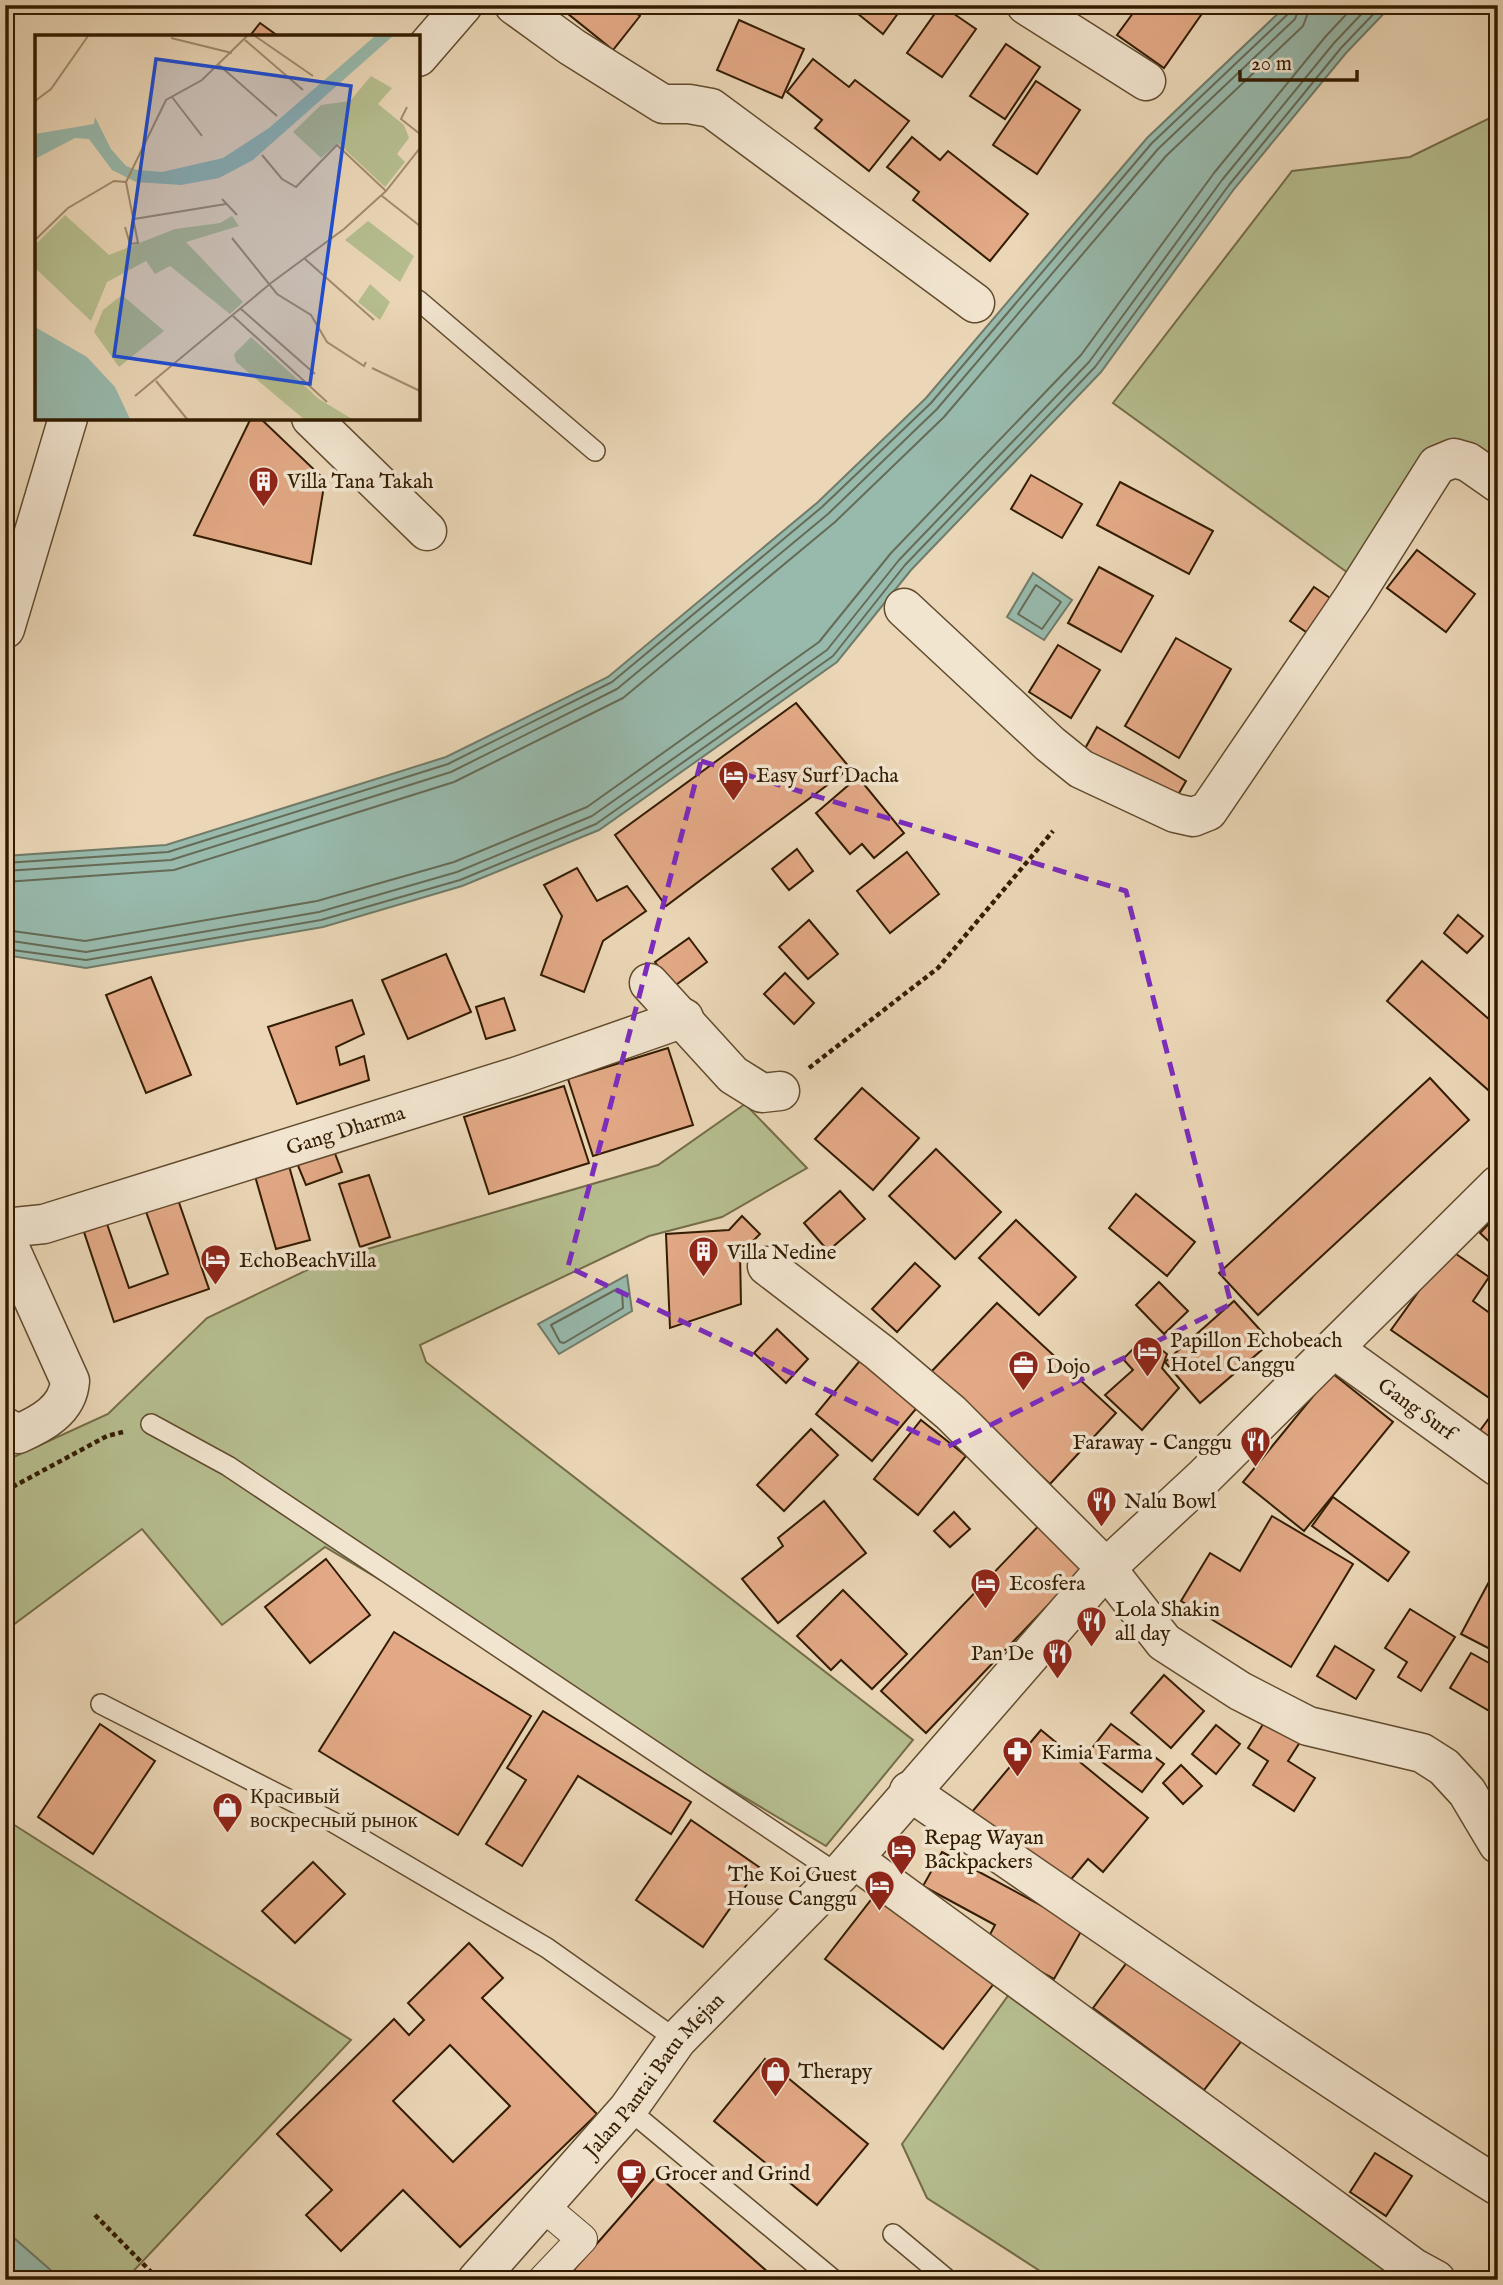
<svg xmlns="http://www.w3.org/2000/svg" width="1503" height="2285" viewBox="0 0 1503 2285" font-family="'IM FELL English',serif">
<style>
.green{fill:#b6be8f;stroke:#746d48;stroke-width:2}
.water{fill:#98baad;stroke:#707b68;stroke-width:2}
.lines{fill:none;stroke-linecap:round;stroke-linejoin:round}
.shore{stroke:#666b56;stroke-width:2}
.building{fill:#e3a986;stroke:#331c00;stroke-width:2;fill-rule:evenodd}
.service-casing{stroke:#614b2e;stroke-width:22}
.pedestrian-casing{stroke:#614b2e;stroke-width:32}
.minor-casing{stroke:#614b2e;stroke-width:41}
.path{stroke:#331c00;stroke-width:4.5;stroke-dasharray:5 3.5;stroke-linecap:butt}
.service{stroke:#f2e5d0;stroke-width:19}
.pedestrian{stroke:#f2e5d0;stroke-width:30}
.minor{stroke:#f2e5d0;stroke-width:38}
.marked{fill:none;stroke:#7b2cbf;stroke-width:5;stroke-dasharray:14 9;stroke-linejoin:round}
.labels{text-anchor:middle;stroke-width:7;stroke-linejoin:round;paint-order:stroke}
.poi-label{font-size:21px;fill:#331c00;stroke:#f2e5d0;text-anchor:start}
.street-label{font-size:21px;fill:#331c00;stroke:#f2e5d0}
.inset-road{fill:none;stroke:#a18c6e;stroke-width:2}
.view{fill:#1d4ed8;fill-opacity:0.15;stroke:#1d4ed8;stroke-width:3.5}
.inset-edge{fill:none;stroke:#331c00;stroke-width:3.5}
</style>
<rect width="100%" height="100%" fill="#ebd7b7"/>
<filter id="stains"><feTurbulence type="fractalNoise" baseFrequency=".00286" numOctaves="4"/><feColorMatrix values="0 0 0 0 .2 0 0 0 0 .09 0 0 0 0 .02 0 0 0 .5 -.17"/></filter>
<radialGradient id="worn" r=".72"><stop offset=".6" stop-color="#630" stop-opacity="0"/><stop offset="1" stop-color="#630" stop-opacity=".3"/></radialGradient>
<!-- green -->
<g class="green">
<path d="M1498 114V465L1466 442 1348 573 1113 403 1292 171 1410 157Z"/>
<path d="M745 1104 807 1168 722 1217 649 1236 420 1345 426 1362 913 1740 826 1846 325 1547 222 1625 142 1529 5 1631V1461L108 1414 207 1318 326 1261 658 1165Z"/>
<path d="M5 1819 351 2040 125 2280H5Z"/>
<path d="M1010 1993 1422 2280H1054L927 2198 902 2144Z"/>
</g>
<!-- water -->
<g class="water">
<path d="M1287 5H1392L1346 53 1234 189 1101 372 911 570 837 662 599 830 462 886 323 927 86 968 5 955V856L166 845 446 757 608 677 818 502 926 398 1147 138Z"/>
<path d="M1033 573 1072 600 1044 640 1007 617Z"/>
<path d="M627 1275 632 1311 559 1354 538 1324Z"/>
<path d="M5 2238H14L62 2280H5Z"/>
</g>
<g class="lines">
<!-- shore -->
<g class="shore">
<path d="M1036 585 1061 602 1042 629 1018 614Z"/>
<path d="M5 863 168 852 448 764 612 682 822 507 931 403 1152 143 1289 13 1291 5"/>
<path d="M5 871 171 860 451 772 617 689 828 514 937 409 1158 149 1295 19 1300 5"/>
<path d="M5 882 174 870 454 782 623 698 835 522 944 417 1166 156 1303 26 1311 5"/>
<path d="M5 930 85 941 317 901 454 862 587 807 819 642 891 553 1081 355 1214 173 1326 36 1355 5"/>
<path d="M5 940 86 952 319 912 457 872 592 816 827 650 899 560 1089 362 1222 180 1334 43 1370 5"/>
<path d="M5 949 86 960 321 920 460 880 596 824 833 656 905 565 1095 367 1229 185 1341 48 1382 5"/>
<path d="M617 1289 622 1291 623 1308 564 1343 560 1342 551 1325Z"/>
</g>
</g>
<!-- building -->
<g class="building">
<path d="M574 5H627L640 16 613 50 567 13Z"/>
<path d="M847 5H904L883 34Z"/>
<path d="M941 5 976 29 942 77 907 53Z"/>
<path d="M1139 5H1208L1164 68 1117 35Z"/>
<path d="M739 20 804 49 782 98 717 70Z"/>
<path d="M260 23 278 36 279 37H249Z"/>
<path d="M1006 44 1040 67 1005 119 970 96Z"/>
<path d="M813 59 849 87 855 80 909 121 869 171 815 128 822 120 787 92Z"/>
<path d="M1036 81 1080 110 1037 174 993 145Z"/>
<path d="M912 137 940 160 948 151 1028 214 990 261 913 200 919 192 887 167Z"/>
<path d="M251 418H260L325 480 311 564 194 535Z"/>
<path d="M1031 475 1082 504 1062 538 1011 509Z"/>
<path d="M1120 482 1213 531 1189 574 1097 525Z"/>
<path d="M1417 550 1475 594 1446 632 1387 588Z"/>
<path d="M1099 567 1153 596 1121 652 1068 623Z"/>
<path d="M1314 587 1339 604 1315 638 1290 621Z"/>
<path d="M1176 638 1231 669 1179 758 1125 726Z"/>
<path d="M1058 645 1100 670 1071 718 1029 692Z"/>
<path d="M796 703 850 768 666 906 615 835Z"/>
<path d="M1097 727 1186 781 1171 807 1082 754Z"/>
<path d="M858 777 904 833 874 858 862 844 850 854 816 813Z"/>
<path d="M797 849 813 871 789 890 772 869Z"/>
<path d="M907 852 939 894 890 933 857 891Z"/>
<path d="M577 868 597 901 627 886 646 911 603 941 584 992 541 975 562 916 544 885Z"/>
<path d="M1458 915 1483 936 1467 953 1444 933Z"/>
<path d="M809 920 838 954 808 979 779 947Z"/>
<path d="M689 938 707 962 673 987 655 962Z"/>
<path d="M446 954 471 1012 408 1039 382 980Z"/>
<path d="M1422 961 1498 1027 1495 1096 1387 1001Z"/>
<path d="M785 973 814 1003 794 1024 764 994Z"/>
<path d="M151 977 191 1075 146 1093 106 995Z"/>
<path d="M504 998 515 1030 486 1039 476 1007Z"/>
<path d="M352 1000 364 1034 336 1047 340 1065 364 1056 369 1080 297 1104 268 1027Z"/>
<path d="M668 1048 693 1125 593 1156 568 1079Z"/>
<path d="M1430 1078 1469 1120 1258 1315 1219 1273Z"/>
<path d="M564 1086 589 1163 489 1194 464 1117Z"/>
<path d="M862 1088 919 1138 873 1190 815 1139Z"/>
<path d="M331 1143 342 1172 306 1185 294 1156Z"/>
<path d="M936 1149 1001 1212 955 1259 889 1196Z"/>
<path d="M289 1166 310 1240 276 1249 255 1176Z"/>
<path d="M369 1175 390 1237 360 1247 339 1184Z"/>
<path d="M175 1191 209 1289 114 1322 84 1232 107 1224 129 1288 168 1274 143 1203Z"/>
<path d="M840 1191 865 1219 828 1251 804 1223Z"/>
<path d="M1136 1194 1195 1242 1167 1276 1109 1228Z"/>
<path d="M1498 1214V1250L1480 1233Z"/>
<path d="M742 1216 760 1234 740 1254 741 1304 670 1328 666 1234 729 1230Z"/>
<path d="M1016 1220 1076 1277 1039 1315 979 1258Z"/>
<path d="M1449 1249 1489 1277 1473 1301 1498 1319V1404L1391 1330Z"/>
<path d="M915 1263 940 1286 897 1332 872 1309Z"/>
<path d="M1159 1282 1188 1311 1164 1334 1136 1305Z"/>
<path d="M1234 1301 1271 1342 1200 1403 1165 1362Z"/>
<path d="M997 1303 1116 1413 1050 1484 930 1373Z"/>
<path d="M777 1329 808 1359 786 1383 754 1353Z"/>
<path d="M1145 1337 1167 1354 1162 1368 1179 1388 1142 1430 1105 1395 1133 1370 1123 1359Z"/>
<path d="M863 1357 921 1403 872 1461 816 1414Z"/>
<path d="M1332 1373 1393 1422 1304 1531 1243 1482Z"/>
<path d="M1498 1406V1458L1473 1440Z"/>
<path d="M921 1420 966 1456 918 1515 874 1479Z"/>
<path d="M811 1429 838 1455 784 1511 757 1485Z"/>
<path d="M1333 1497 1409 1552 1388 1581 1312 1526Z"/>
<path d="M824 1501 866 1553 778 1623 742 1579 783 1546 778 1538Z"/>
<path d="M954 1512 970 1529 950 1547 934 1531Z"/>
<path d="M1272 1516 1353 1564 1291 1667 1181 1601 1210 1553 1240 1571Z"/>
<path d="M1047 1517 1091 1560 926 1733 881 1691Z"/>
<path d="M326 1559 370 1615 310 1663 265 1607Z"/>
<path d="M1498 1565V1653L1461 1634Z"/>
<path d="M843 1590 907 1654 872 1689 841 1660 831 1670 797 1636Z"/>
<path d="M1410 1609 1455 1637 1421 1691 1398 1677 1407 1662 1385 1648Z"/>
<path d="M394 1632 531 1716 458 1835 319 1751Z"/>
<path d="M1335 1646 1374 1670 1356 1699 1317 1676Z"/>
<path d="M1471 1653 1498 1668V1716L1450 1688Z"/>
<path d="M1164 1675 1204 1711 1171 1748 1131 1713Z"/>
<path d="M543 1711 691 1802 671 1834 578 1776 522 1866 486 1844 526 1780 507 1768Z"/>
<path d="M1267 1718 1302 1739 1288 1761 1315 1778 1294 1811 1253 1785 1268 1761 1248 1748Z"/>
<path d="M100 1724 155 1761 93 1854 38 1817Z"/>
<path d="M1111 1724 1164 1764 1142 1792 1089 1752Z"/>
<path d="M1216 1725 1240 1744 1216 1774 1192 1754Z"/>
<path d="M1041 1730 1148 1818 1103 1872 1088 1859 1063 1889 971 1813Z"/>
<path d="M1181 1765 1202 1786 1183 1804 1163 1783Z"/>
<path d="M691 1820 759 1867 703 1947 636 1900Z"/>
<path d="M942 1852 1083 1928 1054 1979 986 1942 995 1925 923 1886Z"/>
<path d="M313 1862 345 1894 295 1943 262 1911Z"/>
<path d="M881 1887 999 1977 943 2049 825 1959Z"/>
<path d="M469 1943 503 1978 482 1998 597 2114 460 2247 403 2190 341 2251 306 2215 332 2190 277 2134 394 2019 409 2035 424 2020 408 2003ZM450 2045 510 2106 453 2162 393 2101Z"/>
<path d="M1131 1957 1243 2039 1204 2090 1093 2008Z"/>
<path d="M765 2059 868 2144 817 2205 714 2121Z"/>
<path d="M1375 2153 1412 2176 1386 2216 1350 2192Z"/>
<path d="M657 2175 777 2280H565Z"/>
</g>
<g class="lines">
<defs>
<g id="service">
<path d="M418 300 595 451"/>
<path d="M151 1424 228 1466 839 1875"/>
<path d="M101 1704 331 1821 547 1948 677 2040"/>
<path d="M628 2109 834 2280"/>
<path d="M893 2234 948 2280"/>
</g>
<path id="pedestrian" d="M543 2280 582 2239 544 2207"/>
<g id="minor">
<path d="M514 5 572 47 663 104H689L711 108 975 303"/>
<path d="M1026 5 1146 81"/>
<path d="M418 57 463 5"/>
<path d="M311 418 427 531"/>
<path d="M904 608 1050 744 1081 769 1175 813 1193 817 1208 811 1353 598 1437 465 1454 458 1468 462 1498 483"/>
<path d="M5 629 68 418"/>
<path d="M649 983 733 1075 762 1093 780 1091"/>
<path id="s1" d="M5 1228 44 1224 518 1076 684 1018"/>
<path d="M5 1237 70 1381C68 1410 41 1424 18 1434L5 1427"/>
<path d="M767 1266 879 1352 951 1413 1106 1568 1164 1642 1240 1691 1308 1726 1422 1753 1444 1767 1467 1792 1498 1844"/>
<path id="s2" d="M1334 1349 1498 1467"/>
<path d="M909 1791C1104 1925 1297 2060 1498 2186"/>
<path d="M854 1859 1414 2268 1436 2280"/>
<path id="s3" d="M477 2280 628 2109 677 2040 839 1875 1106 1568 1203 1478 1498 1185"/>
</g>
</defs>
<!-- service casing -->
<use href="#service" class="service-casing"/>
<!-- pedestrian casing -->
<use href="#pedestrian" class="pedestrian-casing"/>
<!-- minor casing -->
<use href="#minor" class="minor-casing"/>
<!-- path -->
<g class="path">
<path d="M809 1068 938 968 1053 831"/>
<path d="M5 1491 107 1436 123 1432"/>
<path d="M95 2215 159 2280"/>
<path d="M145 2280 152 2272"/>
</g>
<!-- service -->
<use href="#service" class="service"/>
<!-- pedestrian -->
<use href="#pedestrian" class="pedestrian"/>
<!-- minor -->
<use href="#minor" class="minor"/>
</g>
<!-- marked area -->
<path class="marked" d="M701 761 1126 891 1231 1304 947 1447 568 1267Z"/>
<!-- icons -->
<defs>
<symbol id="building-pin" viewBox="-11 -11 22 30"><path d="M0 17L-7.5 6A9.5 9.5 0 1 1 7.5 6Z" fill="#8f2418" stroke="#f2e5d0"/><path d="M-4-6H4V6H1V3H-1V6H-4ZM-2.5-4.3h1.7v1.8h-1.7ZM.8-4.3h1.7v1.8H.8ZM-2.5-1h1.7V.8h-1.7ZM.8-1h1.7V.8H.8Z" fill="#fff"/></symbol>
<symbol id="hotel-pin" viewBox="-11 -11 22 30"><path d="M0 17L-7.5 6A9.5 9.5 0 1 1 7.5 6Z" fill="#8f2418" stroke="#f2e5d0"/><path d="M-6-4.5h1.5V1H6V5H4.5V3h-9V5H-6ZM-4 0a1.8 1.8 0 1 1 3.6 0ZM.5 0V-2.5h3Q6-2.5 6 0Z" fill="#fff"/></symbol>
<symbol id="office-pin" viewBox="-11 -11 22 30"><path d="M0 17L-7.5 6A9.5 9.5 0 1 1 7.5 6Z" fill="#8f2418" stroke="#f2e5d0"/><path d="M-6-3h4V-5.5h4V-3h4V5H-6ZM-1-4.5V-3h2v-1.5ZM-6 0V1H6V0Z" fill="#fff"/></symbol>
<symbol id="restaurant-pin" viewBox="-11 -11 22 30"><path d="M0 17L-7.5 6A9.5 9.5 0 1 1 7.5 6Z" fill="#8f2418" stroke="#f2e5d0"/><path d="M-5-6h1v4h1v-4h1v4h1v-4h1v5L-1.5 .5V6h-2V.5L-5-1ZM5-6V6H3V1.5H1.5Q1.5-4 5-6Z" fill="#fff"/></symbol>
<symbol id="pharmacy-pin" viewBox="-11 -11 22 30"><path d="M0 17L-7.5 6A9.5 9.5 0 1 1 7.5 6Z" fill="#8f2418" stroke="#f2e5d0"/><path d="M-2-6h4v4h4v4h-4v4h-4v-4h-4v-4h4Z" fill="#fff"/></symbol>
<symbol id="shop-pin" viewBox="-11 -11 22 30"><path d="M0 17L-7.5 6A9.5 9.5 0 1 1 7.5 6Z" fill="#8f2418" stroke="#f2e5d0"/><path d="M-5-2.5h2.3a2.7 3.5 0 0 1 5.4 0H5L5.5 6h-11ZM-1.5-2.5h3a1.5 2.3 0 0 0-3 0Z" fill="#fff"/></symbol>
<symbol id="cafe-pin" viewBox="-11 -11 22 30"><path d="M0 17L-7.5 6A9.5 9.5 0 1 1 7.5 6Z" fill="#8f2418" stroke="#f2e5d0"/><path d="M-5.5-4.5H6V0H3Q3 3.5 0 3.5H-2.5Q-5.5 3.5-5.5 0ZM3-3.2v2h1.7v-2ZM-6 4.5H4V6H-6Z" fill="#fff"/></symbol>
</defs>
<g fill-rule="evenodd">
<use href="#building-pin" x="246" y="464" width="35" height="47"/>
<use href="#hotel-pin" x="716" y="758" width="35" height="47"/>
<use href="#building-pin" x="686" y="1234" width="35" height="47"/>
<use href="#hotel-pin" x="198" y="1242" width="35" height="47"/>
<use href="#hotel-pin" x="1130" y="1334" width="35" height="47"/>
<use href="#office-pin" x="1006" y="1348" width="35" height="47"/>
<use href="#restaurant-pin" x="1238" y="1424" width="35" height="47"/>
<use href="#restaurant-pin" x="1084" y="1484" width="35" height="47"/>
<use href="#hotel-pin" x="968" y="1566" width="35" height="47"/>
<use href="#restaurant-pin" x="1074" y="1604" width="35" height="47"/>
<use href="#restaurant-pin" x="1040" y="1636" width="35" height="47"/>
<use href="#pharmacy-pin" x="1000" y="1734" width="35" height="47"/>
<use href="#shop-pin" x="210" y="1790" width="35" height="47"/>
<use href="#hotel-pin" x="884" y="1832" width="35" height="47"/>
<use href="#hotel-pin" x="862" y="1868" width="35" height="47"/>
<use href="#shop-pin" x="758" y="2054" width="35" height="47"/>
<use href="#cafe-pin" x="614" y="2156" width="35" height="47"/>
</g>
<g class="labels">
<!-- poi labels -->
<g class="poi-label">
<text x="287" y="488">Villa Tana Takah</text>
<text x="756" y="782">Easy Surf Dacha</text>
<text x="727" y="1259">Villa Nedine</text>
<text x="239" y="1267">EchoBeachVilla</text>
<text x="1170" y="1347">Papillon Echobeach<tspan x="1170" dy="24">Hotel Canggu</tspan></text>
<text x="1046" y="1373">Dojo</text>
<text x="1232" y="1449" text-anchor="end">Faraway - Canggu</text>
<text x="1124" y="1508">Nalu Bowl</text>
<text x="1009" y="1590">Ecosfera</text>
<text x="1115" y="1616">Lola Shakin<tspan x="1115" dy="24">all day</tspan></text>
<text x="1034" y="1660" text-anchor="end">Pan De</text>
<text x="1041" y="1759">Kimia Farma</text>
<text x="250" y="1803">Красивый<tspan x="250" dy="24">воскресный рынок</tspan></text>
<text x="924" y="1844">Repag Wayan<tspan x="924" dy="24">Backpackers</tspan></text>
<text x="857" y="1881" text-anchor="end">The Koi Guest<tspan x="857" dy="24">House Canggu</tspan></text>
<text x="798" y="2078">Therapy</text>
<text x="655" y="2180">Grocer and Grind</text>
</g>
<!-- street labels -->
<g class="street-label">
<text dy="7" stroke="none"><textPath href="#s1" startOffset="355">Gang Dharma</textPath></text>
<text dy="7" stroke="none"><textPath href="#s2" startOffset="102">Gang Surf</textPath></text>
<text dy="7" stroke="none"><textPath href="#s3" startOffset="271">Jalan Pantai Batu Mejan</textPath></text>
</g>
</g>
<!-- overview -->
<g transform="translate(35 35)">
<rect width="385" height="385" fill="#ebd7b7"/>
<path d="M336 41 357 53 343 69 369 90 374 103 362 119 370 127 350 152 303 108 286 123 258 97 286 70 315 66ZM30 180 74 220 140 194 185 188 197 181 204 191 151 207 208 267 195 279 135 231 120 239 111 226 72 247 56 286 0 233V210ZM333 186 379 221 365 247 310 205ZM335 249 355 267 345 285 323 267ZM87 260 129 296 84 332 59 297 68 275ZM216 302 284 364 317 384H269L252 370 201 327 199 319Z" fill="#b6be8f"/>
<path d="M340 1H358L218 125 184 143 146 150 101 147 77 135 54 104 40 103 0 124V99L59 89 60 82 76 114 91 131 102 135 127 137 188 123 234 93ZM0 292 52 322 80 352 95 384H0Z" fill="#98baad"/>
<path class="inset-road" d="M220 1 278 41M136 3 197 18M210 5 268 55M184 30 242 81M137 62 167 101M0 66 16 54 53 1M372 72 366 84 385 99M227 120 247 144 261 152 302 110 351 156M91 147 131 65 167 45 212 1M347 161 385 191M187 164 202 180M99 184 191 169M90 192 95 209 103 208 91 147M197 203 242 259 276 280 292 307 329 331 331 327M0 205 33 173 79 146 91 147M270 224 339 285M206 274 280 339M198 281 292 367M337 333 385 356M121 346 152 384M100 361 236 248 309 194 351 156 385 113"/>
<path class="view" d="M121 24 316 51 275 349 79 321Z"/>
<rect width="385" height="385" class="inset-edge"/>
</g>
<!-- margin -->
<rect width="1503" height="2285" fill="none" stroke="#ebd7b7" stroke-width="28"/>
<rect x="7" y="7" width="1489" height="2271" fill="none" stroke="#331c00" stroke-width="3.5"/>
<rect x="14" y="14" width="1475" height="2257" fill="none" stroke="#331c00" stroke-width="2"/>
<!-- scale -->
<path d="M1240 70v10h117v-10" fill="none" stroke="#331c00" stroke-width="3.5"/>
<text x="1251" y="70" font-size="21" fill="#331c00" stroke="#f2e5d0" stroke-width="5" paint-order="stroke">20 m</text>
<rect width="100%" height="100%" filter="url(#stains)"/>
<rect width="100%" height="100%" fill="url(#worn)"/>
</svg>
